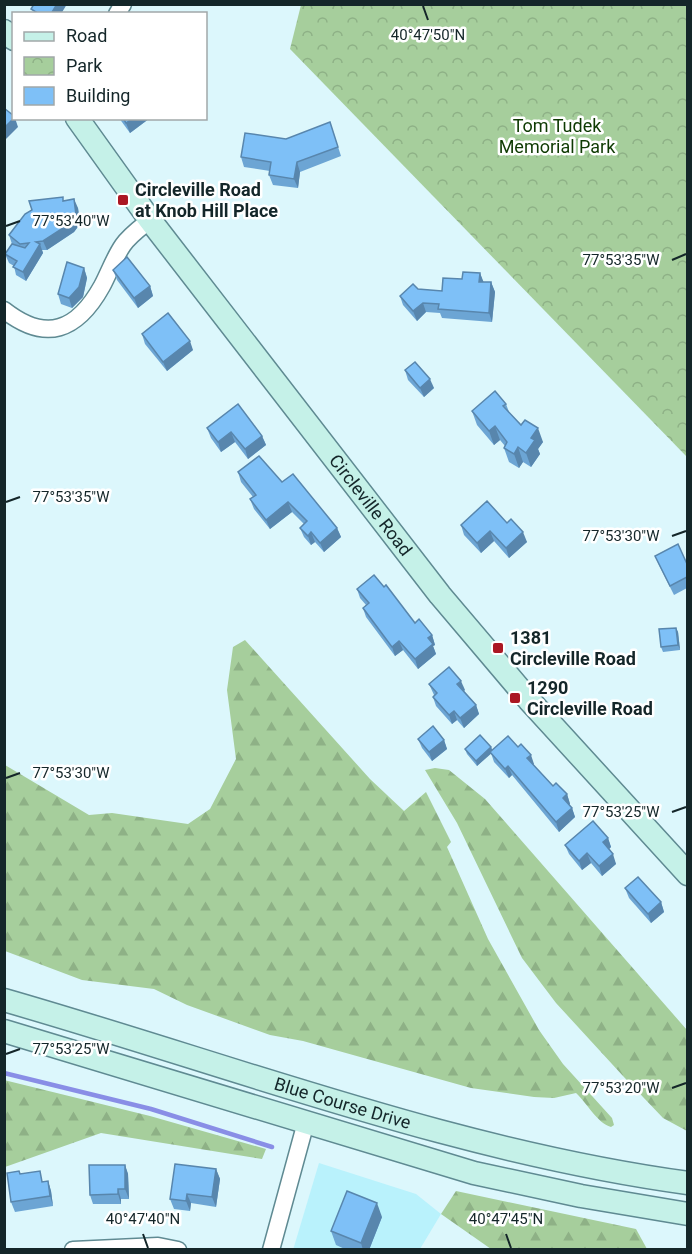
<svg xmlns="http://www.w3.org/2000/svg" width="692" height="1254" viewBox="0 0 692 1254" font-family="Roboto,sans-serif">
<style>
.built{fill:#b9f2fc}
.forest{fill:url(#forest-firs)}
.park{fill:url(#park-crowns)}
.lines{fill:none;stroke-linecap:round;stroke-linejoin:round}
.stream{stroke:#898ee6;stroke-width:4.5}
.street-casing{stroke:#5f8a92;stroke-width:19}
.secondary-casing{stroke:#5f8a92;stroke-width:25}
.street{stroke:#fff;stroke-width:16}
.secondary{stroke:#c5f1e8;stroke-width:22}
.wall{fill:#6ca5d4}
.shaded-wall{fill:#5886ad}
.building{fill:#7ec0f7;stroke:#5886ad;stroke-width:1.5}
.ticks{fill:none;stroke:#142629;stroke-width:2}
.poi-dot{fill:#ab1723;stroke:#fff;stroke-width:2}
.labels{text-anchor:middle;stroke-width:5;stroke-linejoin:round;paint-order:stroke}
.park-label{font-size:18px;fill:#0e3a02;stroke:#fff}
.poi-label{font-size:18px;font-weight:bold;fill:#142629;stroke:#fff;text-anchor:start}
.street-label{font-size:18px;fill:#142629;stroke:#fff}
.ticks-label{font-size:15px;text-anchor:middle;fill:#142629;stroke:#fff;stroke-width:5;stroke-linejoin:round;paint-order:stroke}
</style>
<defs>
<pattern id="forest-firs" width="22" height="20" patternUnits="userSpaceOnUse" patternTransform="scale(1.5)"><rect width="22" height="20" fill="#a6ce9c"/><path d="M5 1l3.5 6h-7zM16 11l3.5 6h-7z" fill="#8eb186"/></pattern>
<pattern id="park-crowns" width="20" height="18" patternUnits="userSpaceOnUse" patternTransform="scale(1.5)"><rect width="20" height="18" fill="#a6ce9c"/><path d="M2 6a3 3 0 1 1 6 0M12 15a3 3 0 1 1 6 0" fill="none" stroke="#8eb186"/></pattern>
</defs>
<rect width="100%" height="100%" fill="#dcf7fc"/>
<!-- built -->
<path class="built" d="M319 1163 416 1194 441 1214 420 1249 293 1250Z"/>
<!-- forest -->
<g class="forest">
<path d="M245 640 370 779 404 811 426 792 451 842 447 847 488 939 539 1030 563 1064 612 1118 614 1125 611 1127C597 1123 587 1103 576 1093L554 1098 534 1097 471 1088 303 1041 270 1035 187 1005 154 989 82 980 5 951V765L89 815 112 813 188 824 210 809 236 759 227 690 233 647Z"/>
<path d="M435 768 449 770 485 799 687 1030V1131L663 1118 623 1076 556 1003 522 958 457 823 425 770Z"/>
<path d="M4 1080 150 1116 266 1149 262 1159 101 1133 5 1167Z"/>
<path d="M456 1191 636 1229 647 1249H491L441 1214Z"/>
</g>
<!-- park -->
<path class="park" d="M301 5H687V457L290 49Z"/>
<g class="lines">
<!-- stream -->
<path class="stream" d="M4 1073 151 1109 272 1147"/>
<defs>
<g id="street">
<path d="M117 14 123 4"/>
<path d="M4 310C46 343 77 331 102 286 109 273 114 258 123 245 130 235 140 228 150 220"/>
<path d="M73 1250 158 1246 178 1250"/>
<path d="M271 1250 306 1122"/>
</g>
<g id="secondary">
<path d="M4 31 14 39"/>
<path id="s1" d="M77 118 150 220 440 595 529 700 688 874"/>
<path id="s2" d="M4 1000C231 1065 453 1151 688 1183"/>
<path d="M4 1031 474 1173 581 1196 688 1214"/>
</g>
</defs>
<!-- street casing -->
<use href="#street" class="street-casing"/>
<!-- secondary casing -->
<use href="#secondary" class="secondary-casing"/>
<!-- street -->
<use href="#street" class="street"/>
<!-- secondary -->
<use href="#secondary" class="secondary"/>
</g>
<!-- wall -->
<g class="wall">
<path d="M119 118H150L130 133Z"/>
<path d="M330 122 341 156 300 172 298 188 273 185 269 175 270 171 244 167 241 157 286 139Z"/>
<path d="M64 200 78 208 80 224 74 232 47 250H42L43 253 26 281 16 275 14 266 9 263 5 254 12 244 9 235Z"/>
<path d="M84 268 87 278 83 297 72 308 61 304 58 294Z"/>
<path d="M113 270 150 286 153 296 138 308 117 280Z"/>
<path d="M480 273 483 282H491L495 292 492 322 442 318 440 313 426 312 417 321 403 305 400 296 418 289 442 291 462 279Z"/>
<path d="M142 334 193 350 167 371 145 344Z"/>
<path d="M405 370 434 388 424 397 408 380Z"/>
<path d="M506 404 509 412 521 425 543 442 538 449 540 454 531 467 523 462 519 468 509 462 504 448 505 446 500 440 494 445 477 425 472 411Z"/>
<path d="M207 428 262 436 266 445 248 459 235 442 221 452 211 438Z"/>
<path d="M238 472 282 482 337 528 341 537 324 552 315 542 311 545 304 537 300 528 304 524 292 512 270 529 254 509 250 499 253 497 241 482Z"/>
<path d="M507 523 527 542 509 558 494 541 481 553 464 535 461 525Z"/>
<path d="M655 556 687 564V588L674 595 659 565Z"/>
<path d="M384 587 415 623 432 635 435 645 433 646 436 654 418 669 403 650 395 656 366 617 363 608 366 605 360 598 357 589Z"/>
<path d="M676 628 678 632 680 650 663 652 661 647Z"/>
<path d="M429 684 465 690 464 691 476 705 479 714 464 728 457 720 452 724 436 706 433 697 434 695Z"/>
<path d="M418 739 444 740 447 749 432 761 422 748Z"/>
<path d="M491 747 492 750 534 764 533 765 553 786 567 794 570 804 569 805 572 808 575 817 559 832 512 775 509 778 494 762 491 753 477 766 467 754 465 749Z"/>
<path d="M608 838 611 847 609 849 616 864 602 876 591 863 582 870 569 854 565 845Z"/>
<path d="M625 888 661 902 664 912 651 923 629 898Z"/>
<path d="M125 1165 128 1174 129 1199H121V1204H93L90 1195Z"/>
<path d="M216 1169 220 1179 216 1207 191 1203 190 1211 174 1209 170 1199Z"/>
<path d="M20 1174 44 1182 48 1181 51 1191 53 1206 15 1212 11 1202Z"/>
<path d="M382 1217 369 1250H347L336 1245 331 1231Z"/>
</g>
<!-- shaded-wall -->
<g class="shaded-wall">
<path d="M57 4H67L61 14H51Z"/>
<path d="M14 118H15L18 127 4 141V128Z"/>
<path d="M133 118H150L130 133 126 123Z"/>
<path d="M297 162 300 172 298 188 294 179Z"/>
<path d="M74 199 78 208 80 224 74 232 47 250 43 241Z"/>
<path d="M40 244 43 253 26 281 23 272Z"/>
<path d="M84 268 87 278 83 297 72 308 69 298Z"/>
<path d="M480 273 484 283 479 282Z"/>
<path d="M491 282 495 292 492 322 489 313Z"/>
<path d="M150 286 153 296 138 308 134 298Z"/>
<path d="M423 303 426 312 417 321 413 311Z"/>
<path d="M190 341 193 350 167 371 163 362Z"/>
<path d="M430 379 434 388 424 397 420 388Z"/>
<path d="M495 426 500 440 494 445 489 431Z"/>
<path d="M538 428 543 442 538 449 540 454 531 467 526 453 531 438Z"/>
<path d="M231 432 235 442 221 452 218 442Z"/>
<path d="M262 436 266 445 248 459 245 449Z"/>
<path d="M518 447 523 462 519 468 514 454Z"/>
<path d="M288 502 292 512 270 529 266 520Z"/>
<path d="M337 528 341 537 324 552 320 543Z"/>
<path d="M490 531 494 541 481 553 477 543Z"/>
<path d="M311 532 315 542 311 545 308 536Z"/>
<path d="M523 532 527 542 509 558 506 548Z"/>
<path d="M676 628 678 632 680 650 678 645Z"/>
<path d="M432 635 435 645 433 646 436 654 418 669 415 659 428 638Z"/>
<path d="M399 641 403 650 395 656 392 647Z"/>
<path d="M461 681 465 690 461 693 457 684Z"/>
<path d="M476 705 479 714 464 728 460 718Z"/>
<path d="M454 711 457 720 452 724 449 715Z"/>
<path d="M444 740 447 749 432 761 429 752Z"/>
<path d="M491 747 493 752 477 766 476 761Z"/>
<path d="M531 755 534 764 531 767 527 758Z"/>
<path d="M508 766 512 775 509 778 505 769Z"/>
<path d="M567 794 570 804 566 807 563 798Z"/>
<path d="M572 808 575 817 559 832 556 822Z"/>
<path d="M608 838 611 847 606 852 603 842Z"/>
<path d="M587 853 591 863 582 870 579 861Z"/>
<path d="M613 854 616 864 602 876 599 866Z"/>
<path d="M661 902 664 912 651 923 648 914Z"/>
<path d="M125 1165 128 1174 129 1199 125 1189Z"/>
<path d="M216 1169 220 1179 216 1207 212 1197Z"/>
<path d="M48 1181 51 1191 53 1206 50 1196Z"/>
<path d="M118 1189 121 1199V1204L118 1194Z"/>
<path d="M187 1194 191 1203 190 1211 186 1201Z"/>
<path d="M377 1203 382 1217 369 1250H363L361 1243Z"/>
</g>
<!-- building -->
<g class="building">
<path d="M34 4H57L51 14H39L31 9Z"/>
<path d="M4 108 14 116V118L4 128Z"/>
<path d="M123 118H133L126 123Z"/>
<path d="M330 122 338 147 297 162 294 179 269 175 271 162 241 157 245 133 286 139Z"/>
<path d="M63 197V201L74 199 76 215 71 223 43 241 36 242 40 244 23 272 13 267 17 261 5 254 12 244 25 248 29 243 20 244 9 235 25 214 32 210 29 201Z"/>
<path d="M127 257 150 286 134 298 113 270Z"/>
<path d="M67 262 84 268 79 287 69 298 58 294Z"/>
<path d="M463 272 480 273 479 282H491L489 313 438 309 439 304 423 303 413 311 400 296 413 284 418 289 442 291 443 278 462 279Z"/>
<path d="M168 313 190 341 163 362 142 334Z"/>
<path d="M415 362 430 379 420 388 405 370Z"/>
<path d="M495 391 506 404 503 406 521 425 525 420 538 428 531 438 535 440 526 453 518 447 514 454 504 448 507 442 495 426 489 431 472 411Z"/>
<path d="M238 404 262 436 245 449 231 432 218 442 207 428Z"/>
<path d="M259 456 282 482 293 474 337 528 320 543 311 532 308 536 300 528 307 521 288 502 266 520 250 499 256 495 238 472Z"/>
<path d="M487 501 507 523 511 519 523 532 506 548 490 531 477 543 461 525Z"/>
<path d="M678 544 687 564V577L670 586 655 556Z"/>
<path d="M374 575 384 587 386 585 415 623 419 619 432 635 428 638 433 644 415 659 399 641 392 647 363 608 369 603 357 589Z"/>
<path d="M676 628 678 645 661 647 659 629Z"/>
<path d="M449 667 461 681 457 684 476 705 460 718 454 711 449 715 433 697 437 693 429 684Z"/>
<path d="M433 726 444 740 429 752 418 739Z"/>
<path d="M480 735 491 747 476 761 465 749Z"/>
<path d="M508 736 518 747 521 744 531 755 527 758 553 786 556 783 567 794 563 798 572 808 556 822 508 766 505 769 490 752Z"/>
<path d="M593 821 608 838 603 842 613 854 599 866 587 853 579 861 565 845Z"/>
<path d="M638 877 661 902 648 914 625 888Z"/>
<path d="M175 1164 216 1169 212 1197 187 1194 186 1201 170 1199Z"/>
<path d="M89 1165H125V1189H118V1194L90 1195Z"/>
<path d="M19 1171 20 1174 40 1171 42 1182 48 1181 50 1196 11 1202 7 1173Z"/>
<path d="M347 1191 377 1203 361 1243 331 1231Z"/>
</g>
<!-- ticks -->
<path class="ticks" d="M423 6 428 20M6 226 20 221M672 260 686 254M6 502 20 497M672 536 686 531M6 778 20 773M672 812 686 807M6 1054 20 1049M672 1088 686 1083M143 1234 148 1248M506 1234 511 1248"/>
<!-- markers -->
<g class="poi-dot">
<rect x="117" y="194" width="12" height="12" rx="3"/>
<rect x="492" y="642" width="12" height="12" rx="3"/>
<rect x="509" y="692" width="12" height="12" rx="3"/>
</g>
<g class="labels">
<!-- park labels -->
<g class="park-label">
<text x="557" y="132">Tom Tudek<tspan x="557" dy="21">Memorial Park</tspan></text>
</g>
<!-- poi labels -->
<g class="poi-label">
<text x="135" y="196">Circleville Road<tspan x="135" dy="21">at Knob Hill Place</tspan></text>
<text x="510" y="644">1381<tspan x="510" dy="21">Circleville Road</tspan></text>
<text x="527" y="694">1290<tspan x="527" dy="21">Circleville Road</tspan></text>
</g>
<!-- street labels -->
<g class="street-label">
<text dy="6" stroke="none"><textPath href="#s1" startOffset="486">Circleville Road</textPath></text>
<text dy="6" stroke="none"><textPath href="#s2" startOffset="354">Blue Course Drive</textPath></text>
</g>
</g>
<g class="ticks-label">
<text x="428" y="40">40°47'50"N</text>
<text x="71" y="226">77°53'40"W</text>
<text x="621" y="265">77°53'35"W</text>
<text x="71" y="502">77°53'35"W</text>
<text x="621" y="541">77°53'30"W</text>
<text x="71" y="778">77°53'30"W</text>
<text x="621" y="817">77°53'25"W</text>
<text x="71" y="1054">77°53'25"W</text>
<text x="621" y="1093">77°53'20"W</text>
<text x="143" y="1224">40°47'40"N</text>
<text x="506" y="1224">40°47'45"N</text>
</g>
<!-- border -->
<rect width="692" height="1254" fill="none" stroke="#142629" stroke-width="12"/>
<!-- legend -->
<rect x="12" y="12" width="195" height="108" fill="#ffffff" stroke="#a1a8a9" stroke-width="1.5"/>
<rect x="24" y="32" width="30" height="9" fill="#c5f1e8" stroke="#a1a8a9" stroke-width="1.5"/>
<text x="66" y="42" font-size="18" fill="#142629">Road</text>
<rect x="24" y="57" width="30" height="18" fill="url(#park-crowns)" stroke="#a1a8a9" stroke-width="1.5"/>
<text x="66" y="72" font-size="18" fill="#142629">Park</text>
<rect x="24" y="87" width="30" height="18" fill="#7ec0f7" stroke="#a1a8a9" stroke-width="1.5"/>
<text x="66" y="102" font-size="18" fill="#142629">Building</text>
</svg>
